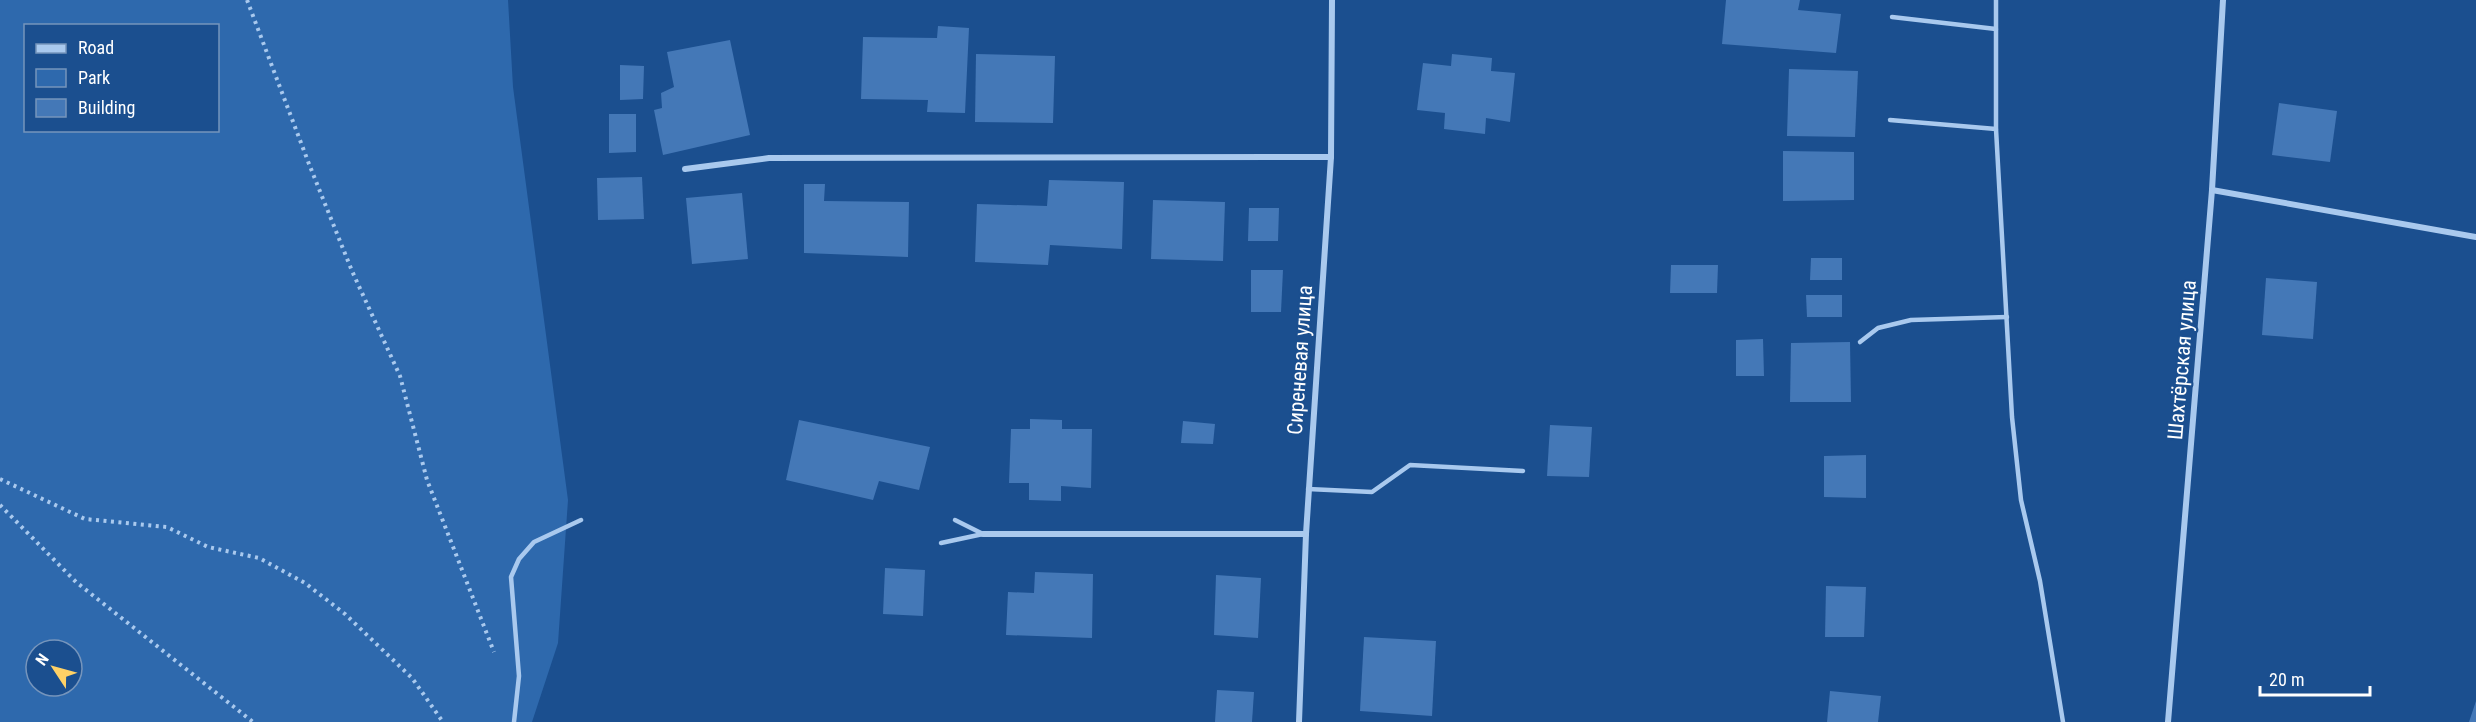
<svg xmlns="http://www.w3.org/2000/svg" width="2476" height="722" viewBox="0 0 2476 722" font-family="'Roboto Condensed',sans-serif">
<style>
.green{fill:#2e69ad;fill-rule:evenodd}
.building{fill:#4478b7}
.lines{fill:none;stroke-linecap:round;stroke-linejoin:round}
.path{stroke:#a9c9ee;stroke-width:4;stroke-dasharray:3 4.5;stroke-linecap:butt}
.service{stroke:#a9c9ee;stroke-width:4.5}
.minor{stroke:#a9c9ee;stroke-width:6}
.labels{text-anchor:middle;stroke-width:4.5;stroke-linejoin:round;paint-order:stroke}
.street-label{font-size:21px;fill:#fff;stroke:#1b4f8f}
</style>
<rect width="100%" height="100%" fill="#1b4f8f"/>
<!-- green -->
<path class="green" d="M0 0H508L513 87 568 500 558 643 532 722H0ZM26 26H218V130H26ZM36 650H72V686H36Z"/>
<!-- building -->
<g class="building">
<path d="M1726 0H1800L1798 10 1841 14 1836 53 1722 44Z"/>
<path d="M938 26 969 28 965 113 927 112 928 100 861 99 863 37 937 38Z"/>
<path d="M730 40 750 135 663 155 654 110 662 108 661 93 674 87 667 52Z"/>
<path d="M976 54 1055 56 1053 123 975 122Z"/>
<path d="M1452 54 1492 58 1491 71 1515 73 1510 122 1486 118 1485 134 1444 129 1445 113 1417 110 1423 63 1451 66Z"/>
<path d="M620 65 644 66 643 99 620 100Z"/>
<path d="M1789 69 1858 71 1855 137 1787 136Z"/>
<path d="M2279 103 2337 111 2330 162 2272 155Z"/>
<path d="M609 114H636V152L609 153Z"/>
<path d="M1783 151 1854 152V200L1783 201Z"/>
<path d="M642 177 644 219 598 220 597 178Z"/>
<path d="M1049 180 1124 182 1122 249 1050 245 1048 265 975 262 977 204 1047 206Z"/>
<path d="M804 184H825L824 201 909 202 908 257 804 253Z"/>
<path d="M742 193 748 259 692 264 686 198Z"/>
<path d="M1153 200 1225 202 1223 261 1151 259Z"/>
<path d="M1249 208H1279L1278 241H1248Z"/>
<path d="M1811 258H1842V280H1810Z"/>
<path d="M1671 265H1718L1717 293H1670Z"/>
<path d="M1251 270H1283L1281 312H1251Z"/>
<path d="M2266 278 2317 282 2313 339 2262 335Z"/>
<path d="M1806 295H1842V317H1807Z"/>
<path d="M1763 339 1764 376H1736V340Z"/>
<path d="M1850 342 1851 402H1790L1791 343Z"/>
<path d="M1030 419 1062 420V429H1092L1091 488 1061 486V501L1029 500V483H1009L1011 429H1030Z"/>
<path d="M799 420 930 447 919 490 879 481 873 500 786 480Z"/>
<path d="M1183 421 1215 424 1213 444 1181 443Z"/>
<path d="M1550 425 1592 427 1589 477 1547 476Z"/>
<path d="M1866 455V498L1824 497V456Z"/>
<path d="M885 568 925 570 923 616 883 614Z"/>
<path d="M1035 572 1093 574 1092 638 1006 635 1008 592 1034 593Z"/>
<path d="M1216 575 1261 578 1258 638 1214 635Z"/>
<path d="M1826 586 1866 587 1864 637H1825Z"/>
<path d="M1364 637 1436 641 1432 716 1360 711Z"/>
<path d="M1217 690 1254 692 1252 722H1215Z"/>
<path d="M1830 691 1881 696 1878 722H1827Z"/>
<path d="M2476 701V722H2469Z"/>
</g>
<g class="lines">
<!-- path -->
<g class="path">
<path d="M247 0 309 164 352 271 400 376 427 480 494 652"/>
<path d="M0 479 85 519 167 527 208 547 259 558 305 583 345 614 412 678 443 722"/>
<path d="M0 505 76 582 253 722"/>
</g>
<!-- service -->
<g class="service">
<path d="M1996 0V129L2012 417 2021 500 2040 581 2063 722"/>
<path d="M1892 17 1996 29"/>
<path d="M1890 120 1996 129"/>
<path d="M1860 342 1878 328 1911 320 2007 317"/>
<path d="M1308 489 1372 492 1410 465 1523 471"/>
<path d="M955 520 983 534"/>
<path d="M941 543 983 534"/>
<path d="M514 722 519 676 511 577 519 559 534 542 581 520"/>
</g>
<!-- minor -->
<g class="minor">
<path d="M685 169 769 158 1331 157"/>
<path d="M2212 190 2476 237"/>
<path d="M983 534H1306"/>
<path d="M1299 722 1306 534 1331 157 1332 0"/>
<path d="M2168 722 2212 190 2223 0"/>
</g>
</g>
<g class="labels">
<!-- street labels -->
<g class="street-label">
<text transform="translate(1300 360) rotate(-86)" y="7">Сиреневая улица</text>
<text transform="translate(2182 360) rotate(-85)" y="7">Шахтёрская улица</text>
</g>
</g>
<!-- legend -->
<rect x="24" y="24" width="195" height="108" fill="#1b4f8f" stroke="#7695bc" stroke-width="1.5"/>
<rect x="36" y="44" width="30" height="9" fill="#a9c9ee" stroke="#7695bc" stroke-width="1.5"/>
<text x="78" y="54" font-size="18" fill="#ffffff">Road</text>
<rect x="36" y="69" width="30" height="18" fill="#2e69ad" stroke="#7695bc" stroke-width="1.5"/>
<text x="78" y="84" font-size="18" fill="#ffffff">Park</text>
<rect x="36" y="99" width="30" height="18" fill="#4478b7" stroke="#7695bc" stroke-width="1.5"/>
<text x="78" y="114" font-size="18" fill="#ffffff">Building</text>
<!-- north arrow -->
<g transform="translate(54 668) rotate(306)"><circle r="28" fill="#1b4f8f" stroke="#7695bc" stroke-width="1.5"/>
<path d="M0-4.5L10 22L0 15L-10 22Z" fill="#ffd166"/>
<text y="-9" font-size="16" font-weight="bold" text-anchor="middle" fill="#ffffff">N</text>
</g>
<!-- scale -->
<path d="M2260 686v9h110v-9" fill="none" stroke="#ffffff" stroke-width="3"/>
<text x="2269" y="686" font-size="18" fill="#ffffff" stroke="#1b4f8f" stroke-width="4.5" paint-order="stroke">20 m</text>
</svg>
